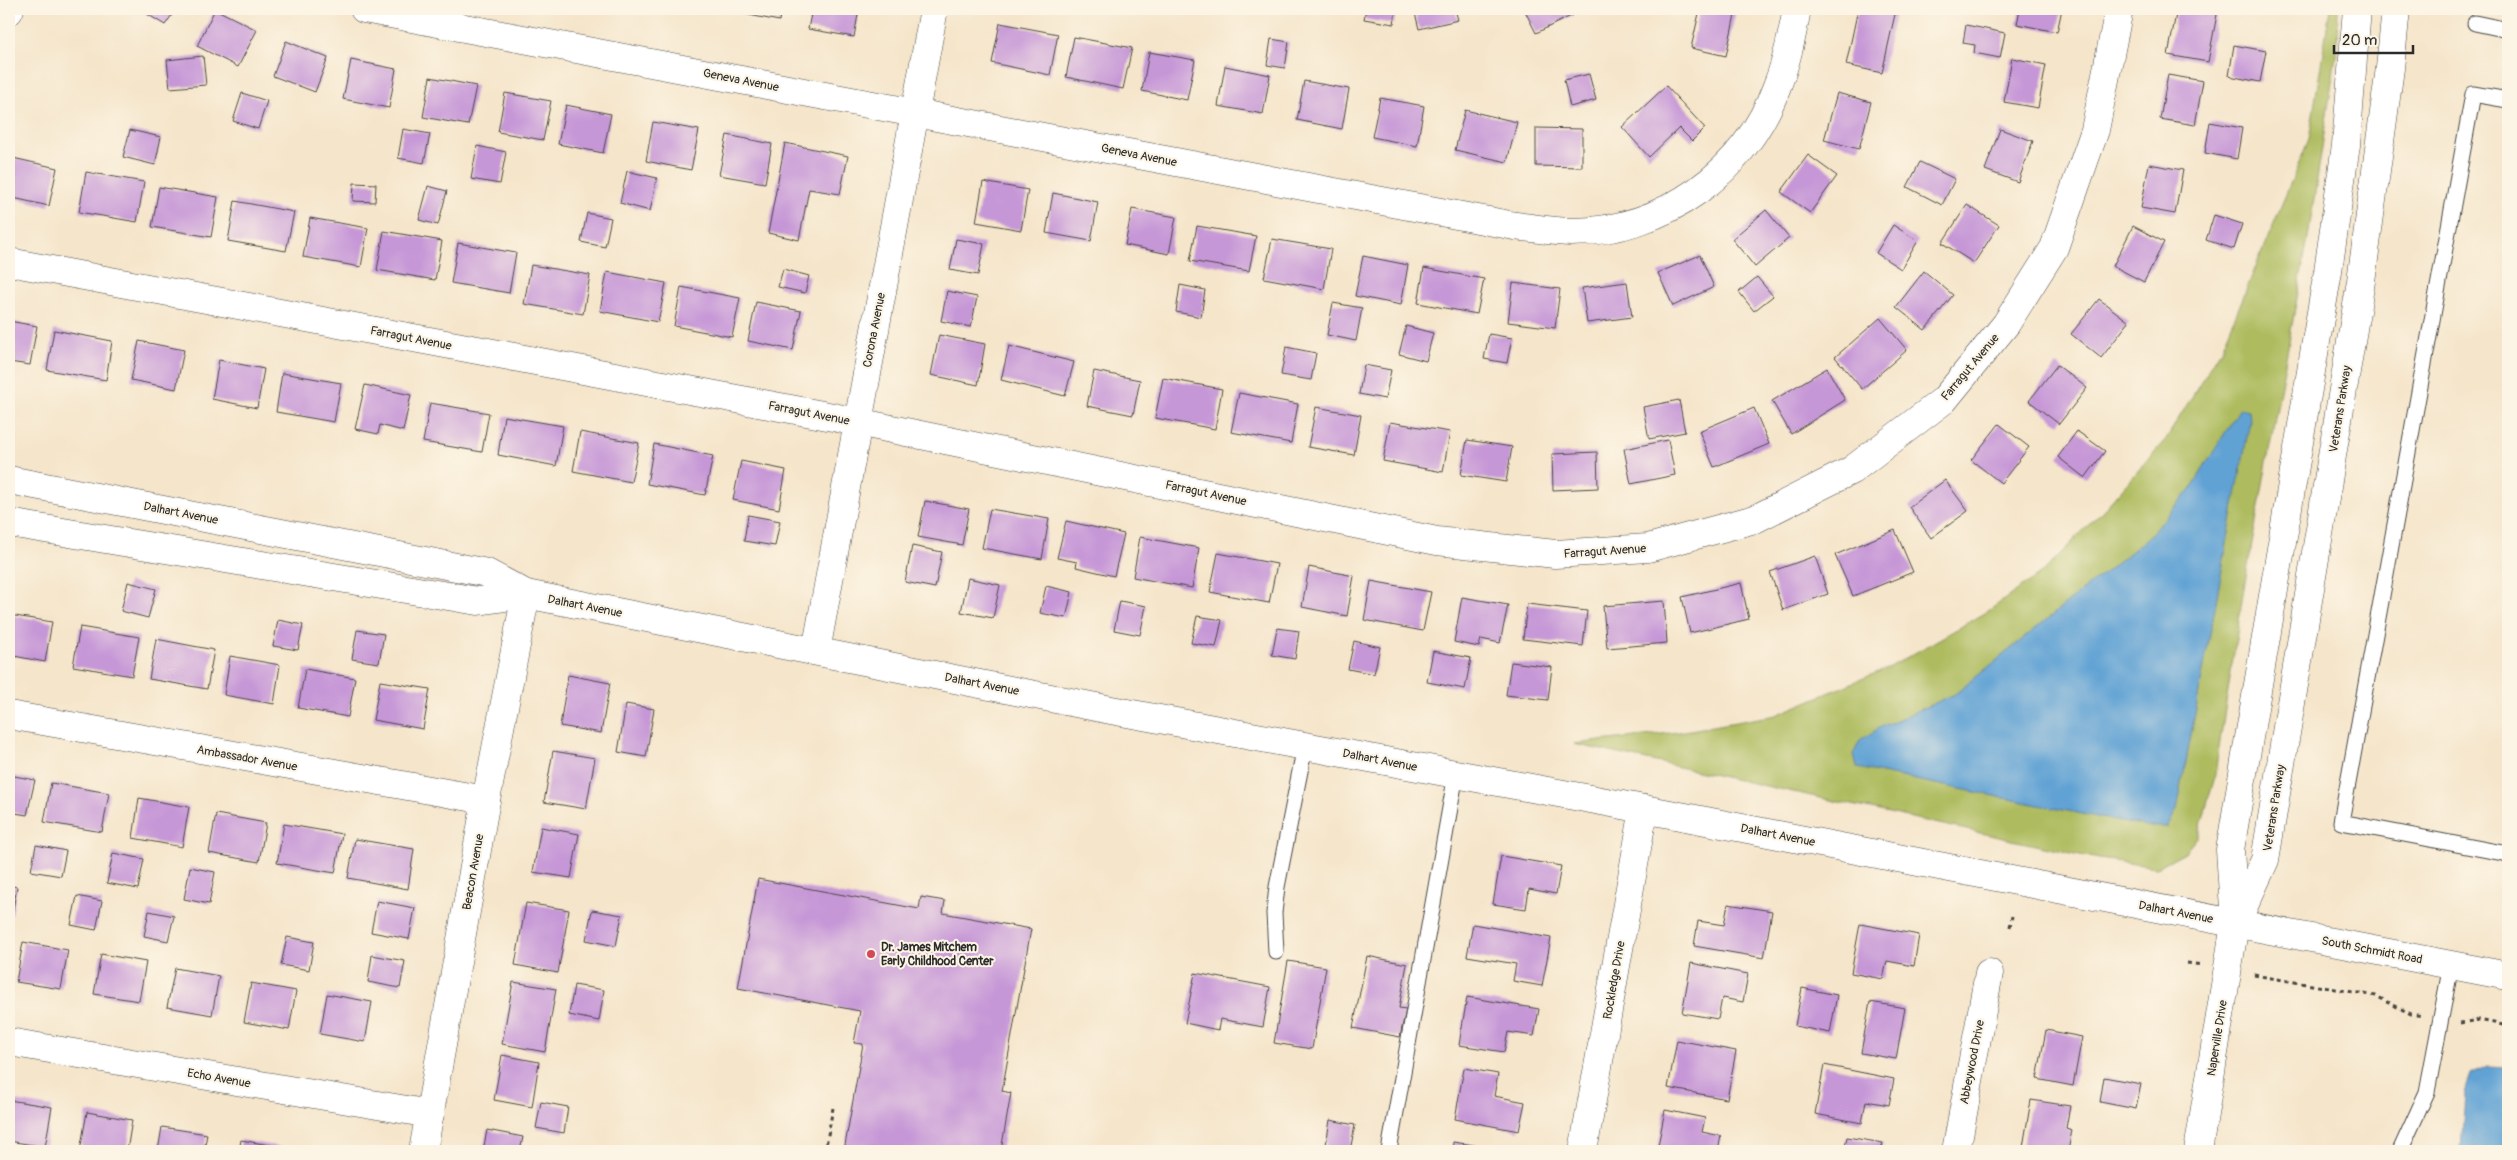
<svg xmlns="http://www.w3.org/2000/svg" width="2517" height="1160" viewBox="0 0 2517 1160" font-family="Pangolin,sans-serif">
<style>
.green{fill:#aebc5e;stroke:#6c7444}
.water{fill:#60a2d4;stroke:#466680}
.building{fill:#c697d7}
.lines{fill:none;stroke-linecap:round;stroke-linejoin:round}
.lane-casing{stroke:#494743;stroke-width:17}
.street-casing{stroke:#494743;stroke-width:29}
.secondary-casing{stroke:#494743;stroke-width:29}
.path{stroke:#494743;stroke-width:3;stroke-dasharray:4 4;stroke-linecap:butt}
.lane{stroke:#fff;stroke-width:15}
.street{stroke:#fff;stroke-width:28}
.secondary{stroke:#fff;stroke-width:28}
.poi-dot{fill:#d1495b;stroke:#fcf5e5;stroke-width:2}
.labels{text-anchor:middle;stroke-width:4;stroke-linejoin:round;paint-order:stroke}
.street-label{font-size:12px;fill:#2b2b2b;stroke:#fcf5e5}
.poi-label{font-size:12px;font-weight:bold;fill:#2b2b2b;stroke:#fcf5e5;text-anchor:start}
</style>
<rect width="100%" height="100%" fill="#fcf5e5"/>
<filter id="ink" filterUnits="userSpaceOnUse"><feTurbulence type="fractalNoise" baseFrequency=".02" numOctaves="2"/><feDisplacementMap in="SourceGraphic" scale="10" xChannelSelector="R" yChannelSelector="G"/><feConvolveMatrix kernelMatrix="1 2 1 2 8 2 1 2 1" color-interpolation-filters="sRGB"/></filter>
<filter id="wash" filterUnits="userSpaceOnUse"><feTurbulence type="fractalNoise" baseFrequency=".0096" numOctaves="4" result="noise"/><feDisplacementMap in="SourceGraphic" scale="20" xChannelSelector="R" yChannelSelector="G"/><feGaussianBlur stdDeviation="1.12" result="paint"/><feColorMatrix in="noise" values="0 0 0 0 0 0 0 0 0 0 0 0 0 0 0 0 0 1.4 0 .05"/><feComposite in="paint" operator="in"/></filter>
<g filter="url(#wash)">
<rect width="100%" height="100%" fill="#f5e5ca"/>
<!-- green -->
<path class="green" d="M2330 9H2338L2337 49 2309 232 2244 588 2214 780 2198 836 2185 852 2157 867 2099 859 1574 744 1679 732 1776 715 1890 667 1987 612 2044 571 2107 506 2166 439 2222 348 2309 139Z"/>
<!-- water -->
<g class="water">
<path d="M2240 408 2249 410 2250 421 2177 810 2167 827H2146L1857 768 1854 753 1860 740 1881 727 1955 694 2147 538 2191 489Z"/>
<path d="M2487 1066 2508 1067V1151H2461L2465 1093 2471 1074Z"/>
</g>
<g id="blocks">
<!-- building -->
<g class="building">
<path d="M139 9H176L165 25Z"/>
<path d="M215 9 257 30 238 67 197 46Z"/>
<path d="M734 9H781L779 21 734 12Z"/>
<path d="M812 9H859L854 37 808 29Z"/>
<path d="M1366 9H1396L1394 24 1364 19Z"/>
<path d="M1414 9H1455L1458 20 1419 29Z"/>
<path d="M1524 9H1570L1573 15 1536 33Z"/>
<path d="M1700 9 1736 10 1726 56 1691 48Z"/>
<path d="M1858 9H1871L1895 14 1882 73 1846 65Z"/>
<path d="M2020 9H2062L2057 32 2017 24Z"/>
<path d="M2177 9H2218L2208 62 2168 55Z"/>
<path d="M1000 23 1058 34 1050 75 992 63Z"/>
<path d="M1966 25 2005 33 2000 58 1974 53 1975 45 1963 43Z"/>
<path d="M1074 37 1132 48 1123 89 1066 77Z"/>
<path d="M1271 39 1289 42 1285 68 1267 65Z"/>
<path d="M286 41 328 58 315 92 273 76Z"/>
<path d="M2234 45 2266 51 2260 82 2229 76Z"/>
<path d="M1149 52 1195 60 1187 100 1142 91Z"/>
<path d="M203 56 206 85 170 88 167 60Z"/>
<path d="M2012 58 2046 65 2038 108 2004 102Z"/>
<path d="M351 60 396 69 389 108 343 99Z"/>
<path d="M1225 66 1270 75 1263 114 1218 106Z"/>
<path d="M1589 74 1596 100 1570 107 1564 80Z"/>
<path d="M2168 75 2203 81 2195 125 2160 119Z"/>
<path d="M430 77 476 86 468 125 423 117Z"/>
<path d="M1304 81 1349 89 1342 129 1297 120Z"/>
<path d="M1666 86 1705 128 1692 141 1679 128 1649 157 1622 127Z"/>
<path d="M242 93 267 101 258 129 233 121Z"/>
<path d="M505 93 551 101 543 140 498 132Z"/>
<path d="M1837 93 1871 102 1859 149 1824 140Z"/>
<path d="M1380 98 1424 106 1417 146 1372 137Z"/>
<path d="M566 105 611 114 603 153 558 144Z"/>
<path d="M1465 110 1517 122 1507 162 1455 150Z"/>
<path d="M653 122 699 130 691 170 646 161Z"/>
<path d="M2210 122 2242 128 2237 159 2205 153Z"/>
<path d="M1536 128 1582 129V167L1536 166Z"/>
<path d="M403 129 430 134 424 163 398 158Z"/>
<path d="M2000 129 2033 141 2018 182 1985 170Z"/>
<path d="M130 130 161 137 155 165 123 157Z"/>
<path d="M727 135 772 144 765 183 719 175Z"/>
<path d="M785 143 848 156 840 194 809 189 799 240 768 233Z"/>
<path d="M477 146 506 152 500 184 471 179Z"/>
<path d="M1808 155 1837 176 1810 213 1781 192Z"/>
<path d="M13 158 57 168 49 206 9 197V175Z"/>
<path d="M1920 162 1955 179 1942 205 1907 187Z"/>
<path d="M2149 164 2183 170 2175 214 2141 208Z"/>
<path d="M627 171 657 178 650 211 620 203Z"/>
<path d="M86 172 144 182 137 222 79 212Z"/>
<path d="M983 182 1028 190 1021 230 976 222Z"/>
<path d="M354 183 376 184 375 202 353 201Z"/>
<path d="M428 186 447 191 438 225 419 220Z"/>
<path d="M159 187 218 197 211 237 152 227Z"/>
<path d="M1053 193 1098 202 1091 241 1046 233Z"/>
<path d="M235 201 294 212 286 251 228 241Z"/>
<path d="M1967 205 1999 225 1974 263 1942 243Z"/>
<path d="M1132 209 1176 217 1169 254 1125 245Z"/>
<path d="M1766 210 1789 238 1755 267 1732 239Z"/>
<path d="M587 213 611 218 605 247 581 242Z"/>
<path d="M2214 215 2242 224 2234 249 2206 240Z"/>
<path d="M310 218 368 228 361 267 303 257Z"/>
<path d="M1893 225 1918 241 1901 269 1876 253Z"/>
<path d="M1197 226 1256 236 1249 271 1190 261Z"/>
<path d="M2133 226 2164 242 2144 282 2113 266Z"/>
<path d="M384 231 442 241 435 280 377 270Z"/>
<path d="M956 239 984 244 978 275 950 270Z"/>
<path d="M1272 239 1331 249 1324 289 1264 278Z"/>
<path d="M458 243 516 253 509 293 451 283Z"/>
<path d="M1700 255 1714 287 1673 306 1658 273Z"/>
<path d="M1363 256 1408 265 1401 305 1355 296Z"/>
<path d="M531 265 590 275 583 314 524 304Z"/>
<path d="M1424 268 1484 279 1477 314 1418 303Z"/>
<path d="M783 269 809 276 805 293 778 287Z"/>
<path d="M1924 271 1953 295 1925 330 1896 307Z"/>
<path d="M607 272 666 283 658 322 600 311Z"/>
<path d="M1757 277 1773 296 1754 311 1739 292Z"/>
<path d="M1627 282 1632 317 1587 323 1582 288Z"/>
<path d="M1513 283 1560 289 1555 328 1508 322Z"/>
<path d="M1180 285 1205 290 1201 317 1176 312Z"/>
<path d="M681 287 740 298 732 337 674 326Z"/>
<path d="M947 291 977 297 971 327 941 321Z"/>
<path d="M2099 299 2129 322 2101 358 2071 334Z"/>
<path d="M756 302 801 311 793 350 748 341Z"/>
<path d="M1333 303 1362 308 1356 341 1327 335Z"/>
<path d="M1880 318 1907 350 1862 389 1835 357Z"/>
<path d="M9 321 37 326 30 365 9 362Z"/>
<path d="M1406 326 1433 333 1426 361 1399 354Z"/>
<path d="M54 330 112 341 106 380 47 370Z"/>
<path d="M1489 334 1512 338 1507 363 1484 359Z"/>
<path d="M939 335 985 344 978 385 931 375Z"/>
<path d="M139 341 184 350 176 389 131 380Z"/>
<path d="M1009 346 1074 362 1065 396 1001 380Z"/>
<path d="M1286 347 1316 353 1311 380 1281 375Z"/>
<path d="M219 360 264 369 257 408 212 399Z"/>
<path d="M1364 365 1391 370 1385 399 1359 394Z"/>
<path d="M2057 365 2087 388 2059 424 2029 401Z"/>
<path d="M1827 368 1845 400 1791 434 1772 401Z"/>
<path d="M1094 371 1140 380 1133 415 1087 406Z"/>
<path d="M282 373 341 383 334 422 276 412Z"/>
<path d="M1163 378 1222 389 1215 429 1155 418Z"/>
<path d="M365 385 411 395 403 431 380 425 378 434 355 429Z"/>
<path d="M1239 393 1298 404 1291 443 1231 432Z"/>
<path d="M1679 400 1685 432 1649 439 1643 407Z"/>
<path d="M430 403 489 413 482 452 423 442Z"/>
<path d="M1316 407 1361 415 1354 455 1308 447Z"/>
<path d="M1754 408 1769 444 1714 467 1699 431Z"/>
<path d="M504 416 563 426 556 466 498 455Z"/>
<path d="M1390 422 1450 432 1443 472 1383 461Z"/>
<path d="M1999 424 2029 447 2001 483 1971 460Z"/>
<path d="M2077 431 2105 451 2085 478 2058 457Z"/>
<path d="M580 432 639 443 631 482 573 471Z"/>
<path d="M1467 440 1512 447 1506 482 1461 475Z"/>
<path d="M1668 440 1675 475 1631 484 1624 449Z"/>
<path d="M654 444 713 456 705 495 647 484Z"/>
<path d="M1597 452 1598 488 1553 490 1552 454Z"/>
<path d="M741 461 786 470 779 509 733 500Z"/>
<path d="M1945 480 1968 511 1931 538 1909 507Z"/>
<path d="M925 501 969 509 962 545 918 537Z"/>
<path d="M990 509 1049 519 1042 559 982 548Z"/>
<path d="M748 515 780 521 775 546 744 541Z"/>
<path d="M1066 521 1124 534 1114 576 1076 567 1077 562 1057 558Z"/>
<path d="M1895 530 1913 572 1853 596 1835 555Z"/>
<path d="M1140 537 1199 548 1192 588 1133 577Z"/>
<path d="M912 546 942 552 935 588 905 582Z"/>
<path d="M1218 553 1277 564 1269 603 1210 592Z"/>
<path d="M1815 556 1828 594 1783 610 1770 572Z"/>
<path d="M1309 567 1354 576 1347 616 1302 607Z"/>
<path d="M968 578 1000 585 993 618 961 612Z"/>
<path d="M1371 581 1431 592 1423 631 1364 620Z"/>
<path d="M128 582 156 589 148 618 121 611Z"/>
<path d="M1741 583 1749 619 1690 633 1682 597Z"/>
<path d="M1046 586 1072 592 1066 618 1040 613Z"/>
<path d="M1462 597 1508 605 1500 643 1481 639 1479 647 1454 642Z"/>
<path d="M1120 601 1146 606 1140 635 1114 630Z"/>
<path d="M1664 601 1667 643 1607 648 1603 606Z"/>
<path d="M1527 604 1587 611 1583 646 1523 639Z"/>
<path d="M9 615 52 622 45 662 9 655Z"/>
<path d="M1197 616 1222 620 1216 647 1191 643Z"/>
<path d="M278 620 303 625 298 650 273 646Z"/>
<path d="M80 627 139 637 132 676 73 666Z"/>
<path d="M1277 628 1299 631 1295 659 1272 655Z"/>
<path d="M357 630 384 634 379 663 352 659Z"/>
<path d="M156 639 214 650 207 689 149 679Z"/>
<path d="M1354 641 1380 647 1374 674 1348 669Z"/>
<path d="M1433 651 1471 658 1465 689 1427 682Z"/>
<path d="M230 656 280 665 274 704 224 695Z"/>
<path d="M1511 662 1552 667 1548 700 1506 695Z"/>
<path d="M305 669 355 678 348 717 298 708Z"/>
<path d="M568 675 610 683 601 733 560 726Z"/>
<path d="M380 681 430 689 423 729 373 720Z"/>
<path d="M626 704 654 709 646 757 618 752Z"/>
<path d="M553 751 595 758 586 809 544 802Z"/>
<path d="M9 775 35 780 27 815 9 812Z"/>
<path d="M51 783 109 793 102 832 44 822Z"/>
<path d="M139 798 189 807 182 847 133 838Z"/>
<path d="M216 814 266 823 259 862 209 853Z"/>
<path d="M284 824 342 834 335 873 277 863Z"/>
<path d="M541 827 579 834 571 878 533 872Z"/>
<path d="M355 839 414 849 408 889 348 878Z"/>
<path d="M36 845 66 851 61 876 31 871Z"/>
<path d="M113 853 144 859 138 889 107 883Z"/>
<path d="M1501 856 1561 866 1556 894 1529 889 1526 909 1493 904Z"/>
<path d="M190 867 215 872 209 904 184 899Z"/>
<path d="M758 879 919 909 921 897 945 901 943 913 1031 929 1002 1091 1011 1093 1001 1151H844L863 1044 854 1043 860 1011 738 988Z"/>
<path d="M9 885 17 887 12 915 9 914Z"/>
<path d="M77 896 102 901 96 930 71 925Z"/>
<path d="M377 901 415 908 409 939 371 932Z"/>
<path d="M526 903 569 910 558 973 515 965Z"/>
<path d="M1728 904 1772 911 1764 958 1694 946 1698 921 1724 925Z"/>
<path d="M592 910 622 915 616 946 586 940Z"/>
<path d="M149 911 174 916 168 941 144 936Z"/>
<path d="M1473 924 1551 938 1542 986 1513 981 1516 964 1467 956Z"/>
<path d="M1860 924 1919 935 1914 966 1887 961 1883 979 1851 973Z"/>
<path d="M287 937 314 942 309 970 281 965Z"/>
<path d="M23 942 68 950 61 989 16 982Z"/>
<path d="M101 954 146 962 139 1001 94 994Z"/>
<path d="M372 955 405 961 400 988 368 982Z"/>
<path d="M1367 956 1407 964 1399 1008 1406 1009 1400 1037 1353 1028Z"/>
<path d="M1288 961 1326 967 1312 1049 1274 1043Z"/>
<path d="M1691 963 1748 974 1743 1002 1722 998 1718 1019 1682 1013Z"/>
<path d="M175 968 219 976 212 1015 167 1007Z"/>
<path d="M1195 973 1270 987 1263 1027 1220 1019 1218 1030 1185 1023Z"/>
<path d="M513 982 556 989 545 1052 502 1044Z"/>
<path d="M251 983 296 991 289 1030 244 1022Z"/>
<path d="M574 985 604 990 599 1021 569 1015Z"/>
<path d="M1802 988 1837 995 1830 1033 1795 1026Z"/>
<path d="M327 994 372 1002 365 1042 320 1034Z"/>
<path d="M1467 997 1539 1009 1534 1036 1508 1032 1504 1052 1459 1045Z"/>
<path d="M1870 1002 1905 1008 1896 1059 1861 1053Z"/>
<path d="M2046 1030 2082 1037 2073 1086 2037 1079Z"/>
<path d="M1677 1040 1736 1051 1727 1099 1668 1088Z"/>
<path d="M502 1055 539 1062 532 1107 494 1100Z"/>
<path d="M1824 1065 1894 1079 1889 1105 1866 1101 1862 1123 1815 1114Z"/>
<path d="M1464 1068 1498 1074 1494 1096 1525 1102 1519 1131 1455 1119Z"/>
<path d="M2104 1077 2141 1084 2136 1109 2100 1102Z"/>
<path d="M9 1100 52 1107 45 1147 9 1141Z"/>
<path d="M2031 1100 2070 1106 2066 1128 2072 1130 2068 1151H2045L2023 1147Z"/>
<path d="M541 1102 568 1107 564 1133 536 1128Z"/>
<path d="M1665 1110 1705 1118 1702 1132 1721 1136 1718 1151H1657Z"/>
<path d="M87 1112 132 1120 127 1151H80Z"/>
<path d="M1330 1120 1355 1125 1350 1151H1325Z"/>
<path d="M162 1127 207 1134 204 1151H158Z"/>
<path d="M487 1130 523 1137 520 1151H483Z"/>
<path d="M1847 1137 1883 1143 1881 1151H1844Z"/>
<path d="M241 1140 286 1148 285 1151H239Z"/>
<path d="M1453 1142 1506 1150V1151H1452Z"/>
<path d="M2091 1147 2109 1150V1151H2090Z"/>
</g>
</g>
</g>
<g filter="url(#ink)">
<use href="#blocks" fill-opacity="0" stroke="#494743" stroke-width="1"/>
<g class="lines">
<defs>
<g id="lane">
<path d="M2475 23 2508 30"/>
<path d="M2508 100 2473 94 2341 822 2508 854"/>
<path d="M1276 952 1274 913 1277 887 1305 746"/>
<path d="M1389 1151 1456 774"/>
<path d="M2400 1151 2427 1092 2451 965"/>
</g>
<g id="street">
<path d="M364 9 1515 226C1534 228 1553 232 1572 232 1664 231 1746 172 1777 86 1787 61 1792 35 1797 9"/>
<path d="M9 11 10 9"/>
<path d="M9 262 833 417 1437 541 1555 554 1648 548 1755 519 1852 470 1944 400 2006 324 2054 248 2095 130 2119 9"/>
<path d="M816 651 934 9"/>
<path d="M9 715 486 800"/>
<path d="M9 1042 430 1114"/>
<path d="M423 1151 486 800 526 594"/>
<path d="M1583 1151 1644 809"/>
<path d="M1956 1151 1989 973"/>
</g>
<g id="secondary">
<path d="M9 480 487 573 526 594 1111 710 1644 809 2508 976"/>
<path d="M9 523 478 601 526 594"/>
<path d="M2236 923 2265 860 2361 281 2390 68 2396 9"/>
<path d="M2198 1151 2235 924 2230 850 2328 271 2346 145 2357 9"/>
</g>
</defs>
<!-- lane casing -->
<use href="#lane" class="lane-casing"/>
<!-- street casing -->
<use href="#street" class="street-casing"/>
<!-- secondary casing -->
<use href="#secondary" class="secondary-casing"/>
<!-- path -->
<g class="path">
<path d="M2010 927 2012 916"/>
<path d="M2187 963 2202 965"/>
<path d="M2254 975 2376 996 2411 1014 2422 1016"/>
<path d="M2460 1023 2479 1020 2508 1026"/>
<path d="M825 1151 833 1108"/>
</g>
<!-- lane -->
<use href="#lane" class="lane"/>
<!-- street -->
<use href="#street" class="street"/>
<!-- secondary -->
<use href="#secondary" class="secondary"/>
</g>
</g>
<!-- markers -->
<circle class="poi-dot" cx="871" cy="954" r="5"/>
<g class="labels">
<!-- street labels -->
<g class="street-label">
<text transform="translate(741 80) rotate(11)" y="4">Geneva Avenue</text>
<text transform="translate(1139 155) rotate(11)" y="4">Geneva Avenue</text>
<text transform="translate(874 330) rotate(-79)" y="4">Corona Avenue</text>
<text transform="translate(411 338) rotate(11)" y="4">Farragut Avenue</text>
<text transform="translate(1970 367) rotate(-50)" y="4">Farragut Avenue</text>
<text transform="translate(2340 409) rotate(-81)" y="4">Veterans Parkway</text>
<text transform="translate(809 413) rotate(11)" y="4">Farragut Avenue</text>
<text transform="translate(1206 493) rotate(12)" y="4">Farragut Avenue</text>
<text transform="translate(181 513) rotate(11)" y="4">Dalhart Avenue</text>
<text transform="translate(1605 551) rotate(-4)" y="4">Farragut Avenue</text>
<text transform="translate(585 606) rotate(11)" y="4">Dalhart Avenue</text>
<text transform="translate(982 684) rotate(11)" y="4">Dalhart Avenue</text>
<text transform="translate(247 758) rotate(10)" y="4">Ambassador Avenue</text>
<text transform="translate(1380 760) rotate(11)" y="4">Dalhart Avenue</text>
<text transform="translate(2274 808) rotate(-81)" y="4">Veterans Parkway</text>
<text transform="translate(1778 835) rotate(11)" y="4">Dalhart Avenue</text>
<text transform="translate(473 872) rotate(-80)" y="4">Beacon Avenue</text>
<text transform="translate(2176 912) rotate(11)" y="4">Dalhart Avenue</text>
<text transform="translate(2372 950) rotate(11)" y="4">South Schmidt Road</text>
<text transform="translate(1614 980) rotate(-80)" y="4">Rockledge Drive</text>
<text transform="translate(2217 1038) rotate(-81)" y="4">Naperville Drive</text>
<text transform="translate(1972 1062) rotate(-79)" y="4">Abbeywood Drive</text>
<text transform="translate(219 1078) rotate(10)" y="4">Echo Avenue</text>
</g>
<!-- poi labels -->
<g class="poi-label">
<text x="881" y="951">Dr. James Mitchem<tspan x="881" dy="14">Early Childhood Center</tspan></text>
</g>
</g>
<!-- margin -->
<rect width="2517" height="1160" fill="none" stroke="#fcf5e5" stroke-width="30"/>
<!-- scale -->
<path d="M2334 45v8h79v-8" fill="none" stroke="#2b2b2b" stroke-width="2.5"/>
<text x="2342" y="45" font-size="15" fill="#2b2b2b" stroke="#fcf5e5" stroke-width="4" paint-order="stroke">20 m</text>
</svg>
